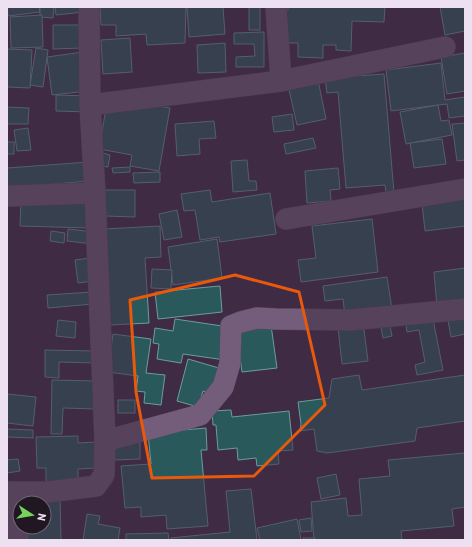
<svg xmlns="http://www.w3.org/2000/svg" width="472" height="547" viewBox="0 0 472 547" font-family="Barlow,sans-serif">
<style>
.building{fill:#2a595b;stroke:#6c9c9e}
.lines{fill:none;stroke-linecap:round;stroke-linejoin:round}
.street-casing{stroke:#59495e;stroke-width:22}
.street{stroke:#735d7a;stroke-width:21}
.marked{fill:none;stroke:#e8590c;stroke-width:3;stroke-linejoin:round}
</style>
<rect width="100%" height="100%" fill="#3f2b44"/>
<!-- building -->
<g class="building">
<path d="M7 7H39L40 12 8 16Z"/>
<path d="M40 7H54L53 18 40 17Z"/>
<path d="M55 7H84V12L56 15Z"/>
<path d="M100 7H186L185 43 147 45 146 34 116 36V25H101Z"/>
<path d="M187 7H223L225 34 189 37Z"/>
<rect x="249" y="7" width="11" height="23"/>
<path d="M288 7H385L384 22 352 21 351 51 336 50V45H323V58L298 57V43H279V10H288Z"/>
<path d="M440 7H465V31L445 35Z"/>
<path d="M42 15 43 47 11 48 10 17Z"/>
<path d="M53 25H83V48L53 49Z"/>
<path d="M264 32V67H236V57L255 56 254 44H234V33Z"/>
<path d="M130 38 132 72 103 74 101 40Z"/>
<path d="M225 43 226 72 198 73 197 45Z"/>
<path d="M36 48 48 50 43 87 30 85Z"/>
<path d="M7 49 32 50 30 88 7 87Z"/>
<path d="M83 52 88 91 52 95 47 57Z"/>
<path d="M465 53V91L447 94 441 57Z"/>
<path d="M441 63 445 100 465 97V116L449 118 447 104 391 111 386 70Z"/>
<path d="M384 74 394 193 386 194 385 185 346 188 338 92 327 93 325 78Z"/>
<path d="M317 75 326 119 297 125 287 81Z"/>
<path d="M56 95 89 96V112L56 111Z"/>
<path d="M108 97 170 108 159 171 130 166 132 155 99 149Z"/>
<path d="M438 105 441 121 449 120 452 135 406 144 400 112Z"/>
<path d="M7 107 29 108 28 124H7Z"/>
<path d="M292 114 294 130 274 132 272 117Z"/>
<path d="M214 121 216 138 199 139 200 154 177 156 175 124Z"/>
<path d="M465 123V160L457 161 452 124Z"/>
<path d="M28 128 31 150 17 151 14 130Z"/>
<path d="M313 138 316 148 286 154 284 144Z"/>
<path d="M442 139 446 164 414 168 410 143Z"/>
<rect x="7" y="142" width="7" height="12"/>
<path d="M103 153 110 155 108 167 101 166Z"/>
<path d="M247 160 249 181H256L257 190 233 192 231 161Z"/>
<path d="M89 162 90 181 7 188V168Z"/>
<path d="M130 167V172L113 173 112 168Z"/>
<path d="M338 168 340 189 330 190 331 201 307 203 305 171Z"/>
<path d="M160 172V182L134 183 133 173Z"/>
<path d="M105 190H135V217L105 216Z"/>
<path d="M210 190 212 202 270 193 276 234 220 242 219 237 200 240 195 210 184 211 181 194Z"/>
<path d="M21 198 91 199 90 228 20 226Z"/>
<path d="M465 198V226L425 231 422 203Z"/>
<path d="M177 210 182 237 164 240 159 214Z"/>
<path d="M372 219 378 272 301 282 298 260 316 258 312 226Z"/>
<path d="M160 226 161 257 145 258 149 323 110 325 104 229Z"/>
<path d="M68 229 94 232 93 244 67 241Z"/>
<path d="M51 231 65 233 64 243 50 241Z"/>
<path d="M217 239 222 278 173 285 168 247Z"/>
<path d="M90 258 93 281 78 283 75 260Z"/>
<path d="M465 268V304L437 307 434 272Z"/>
<path d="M152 269 172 270 171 289 151 288Z"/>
<path d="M387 277 392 309 345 316 343 299 325 301 323 286Z"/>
<path d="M220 286 222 312 158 319 155 292Z"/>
<path d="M92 292 93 304 48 308 47 295Z"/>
<path d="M465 311V334L451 337 447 315Z"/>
<path d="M432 314 443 370 417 375 415 365 425 362 419 330 407 332 405 319Z"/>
<path d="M175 319 229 327 225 360 183 354 181 363 157 359 159 344 153 343 155 328 173 331Z"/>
<path d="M58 320 76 322 75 338 56 336Z"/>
<path d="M389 321 392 336 383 338 380 323Z"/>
<path d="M363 322 368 361 342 364 338 328Z"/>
<path d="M271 325 277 368 242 372 236 329Z"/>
<path d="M113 334 151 339 146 373 165 375 161 405 144 403 145 392 136 391 138 376 108 372Z"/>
<path d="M45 350 95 351V363L59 362V378L45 377Z"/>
<path d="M188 359 219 368 212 394 203 391 198 407 177 401Z"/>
<path d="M359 375 362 390 465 375V421L417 428 415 441 327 453 317 451 314 429 300 431 301 424 298 402 329 398 332 379Z"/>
<path d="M52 380 97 381 96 409 63 408 62 434H51Z"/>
<path d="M7 394 36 397 33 426 7 423Z"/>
<rect x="118" y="400" width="17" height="13"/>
<path d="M231 410 232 417 289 411 293 450 278 451 279 464 257 466 256 458 238 460 237 448 218 450 216 425H213L212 411Z"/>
<path d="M206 428 207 450H201L208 526 167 529 166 515 141 517V507L125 508 121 466 151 464 148 433Z"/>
<path d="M7 429 33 430V438L7 437Z"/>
<path d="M78 436V443L96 442V468L78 469V487L46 488V468H37L36 437Z"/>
<path d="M140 440V459L114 460V441Z"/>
<path d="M465 453V507L452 509 454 526 401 531 402 540H314L311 502 346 498 348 516 362 515 359 479 390 476 388 460Z"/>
<path d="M18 459 20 471 7 473V460Z"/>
<path d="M336 474 340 495 321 499 317 478Z"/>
<path d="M251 489 257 540H171V538L230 532 226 491Z"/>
<path d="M60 498 61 540H28V527H44V503H28L27 499Z"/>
<path d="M87 514 100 516 98 524 120 528 118 540H83Z"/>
<path d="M311 518 312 531 301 532 299 520Z"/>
<path d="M297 519 301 540H260L257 528Z"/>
<path d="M168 533 169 540H126V534Z"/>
<rect x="303" y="538" width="12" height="2"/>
</g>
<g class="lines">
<defs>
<g id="street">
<path d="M89 7 90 105 95 193 105 441 200 415 223 387 230 363 231 326 241 322 257 318 276 319 351 320 465 309"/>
<path d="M281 81 445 47"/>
<path d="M90 105 281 81 276 7"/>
<path d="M7 196 95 193"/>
<path d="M286 219 465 189"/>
<path d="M7 492H10L18 540"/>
<path d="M10 492H48L96 486 104 475 105 441"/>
</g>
</defs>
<!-- street casing -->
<use href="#street" class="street-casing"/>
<!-- street -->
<use href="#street" class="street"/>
</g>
<!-- marked area -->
<path d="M0 0H472V547H0ZM235 275 299 292 325 405 254 476 152 478 136 392 130 300Z" fill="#3f2b44" fill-opacity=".55" fill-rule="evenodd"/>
<path class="marked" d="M235 275 299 292 325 405 254 476 152 478 136 392 130 300Z"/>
<!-- border -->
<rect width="472" height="547" fill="none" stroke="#ede1f1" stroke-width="16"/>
<!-- north arrow -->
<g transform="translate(32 515) rotate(102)"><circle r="19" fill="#201723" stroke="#726875"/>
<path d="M0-3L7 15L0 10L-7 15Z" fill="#76d25a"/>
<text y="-6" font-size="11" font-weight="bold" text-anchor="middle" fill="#ede1f1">N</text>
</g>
</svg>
